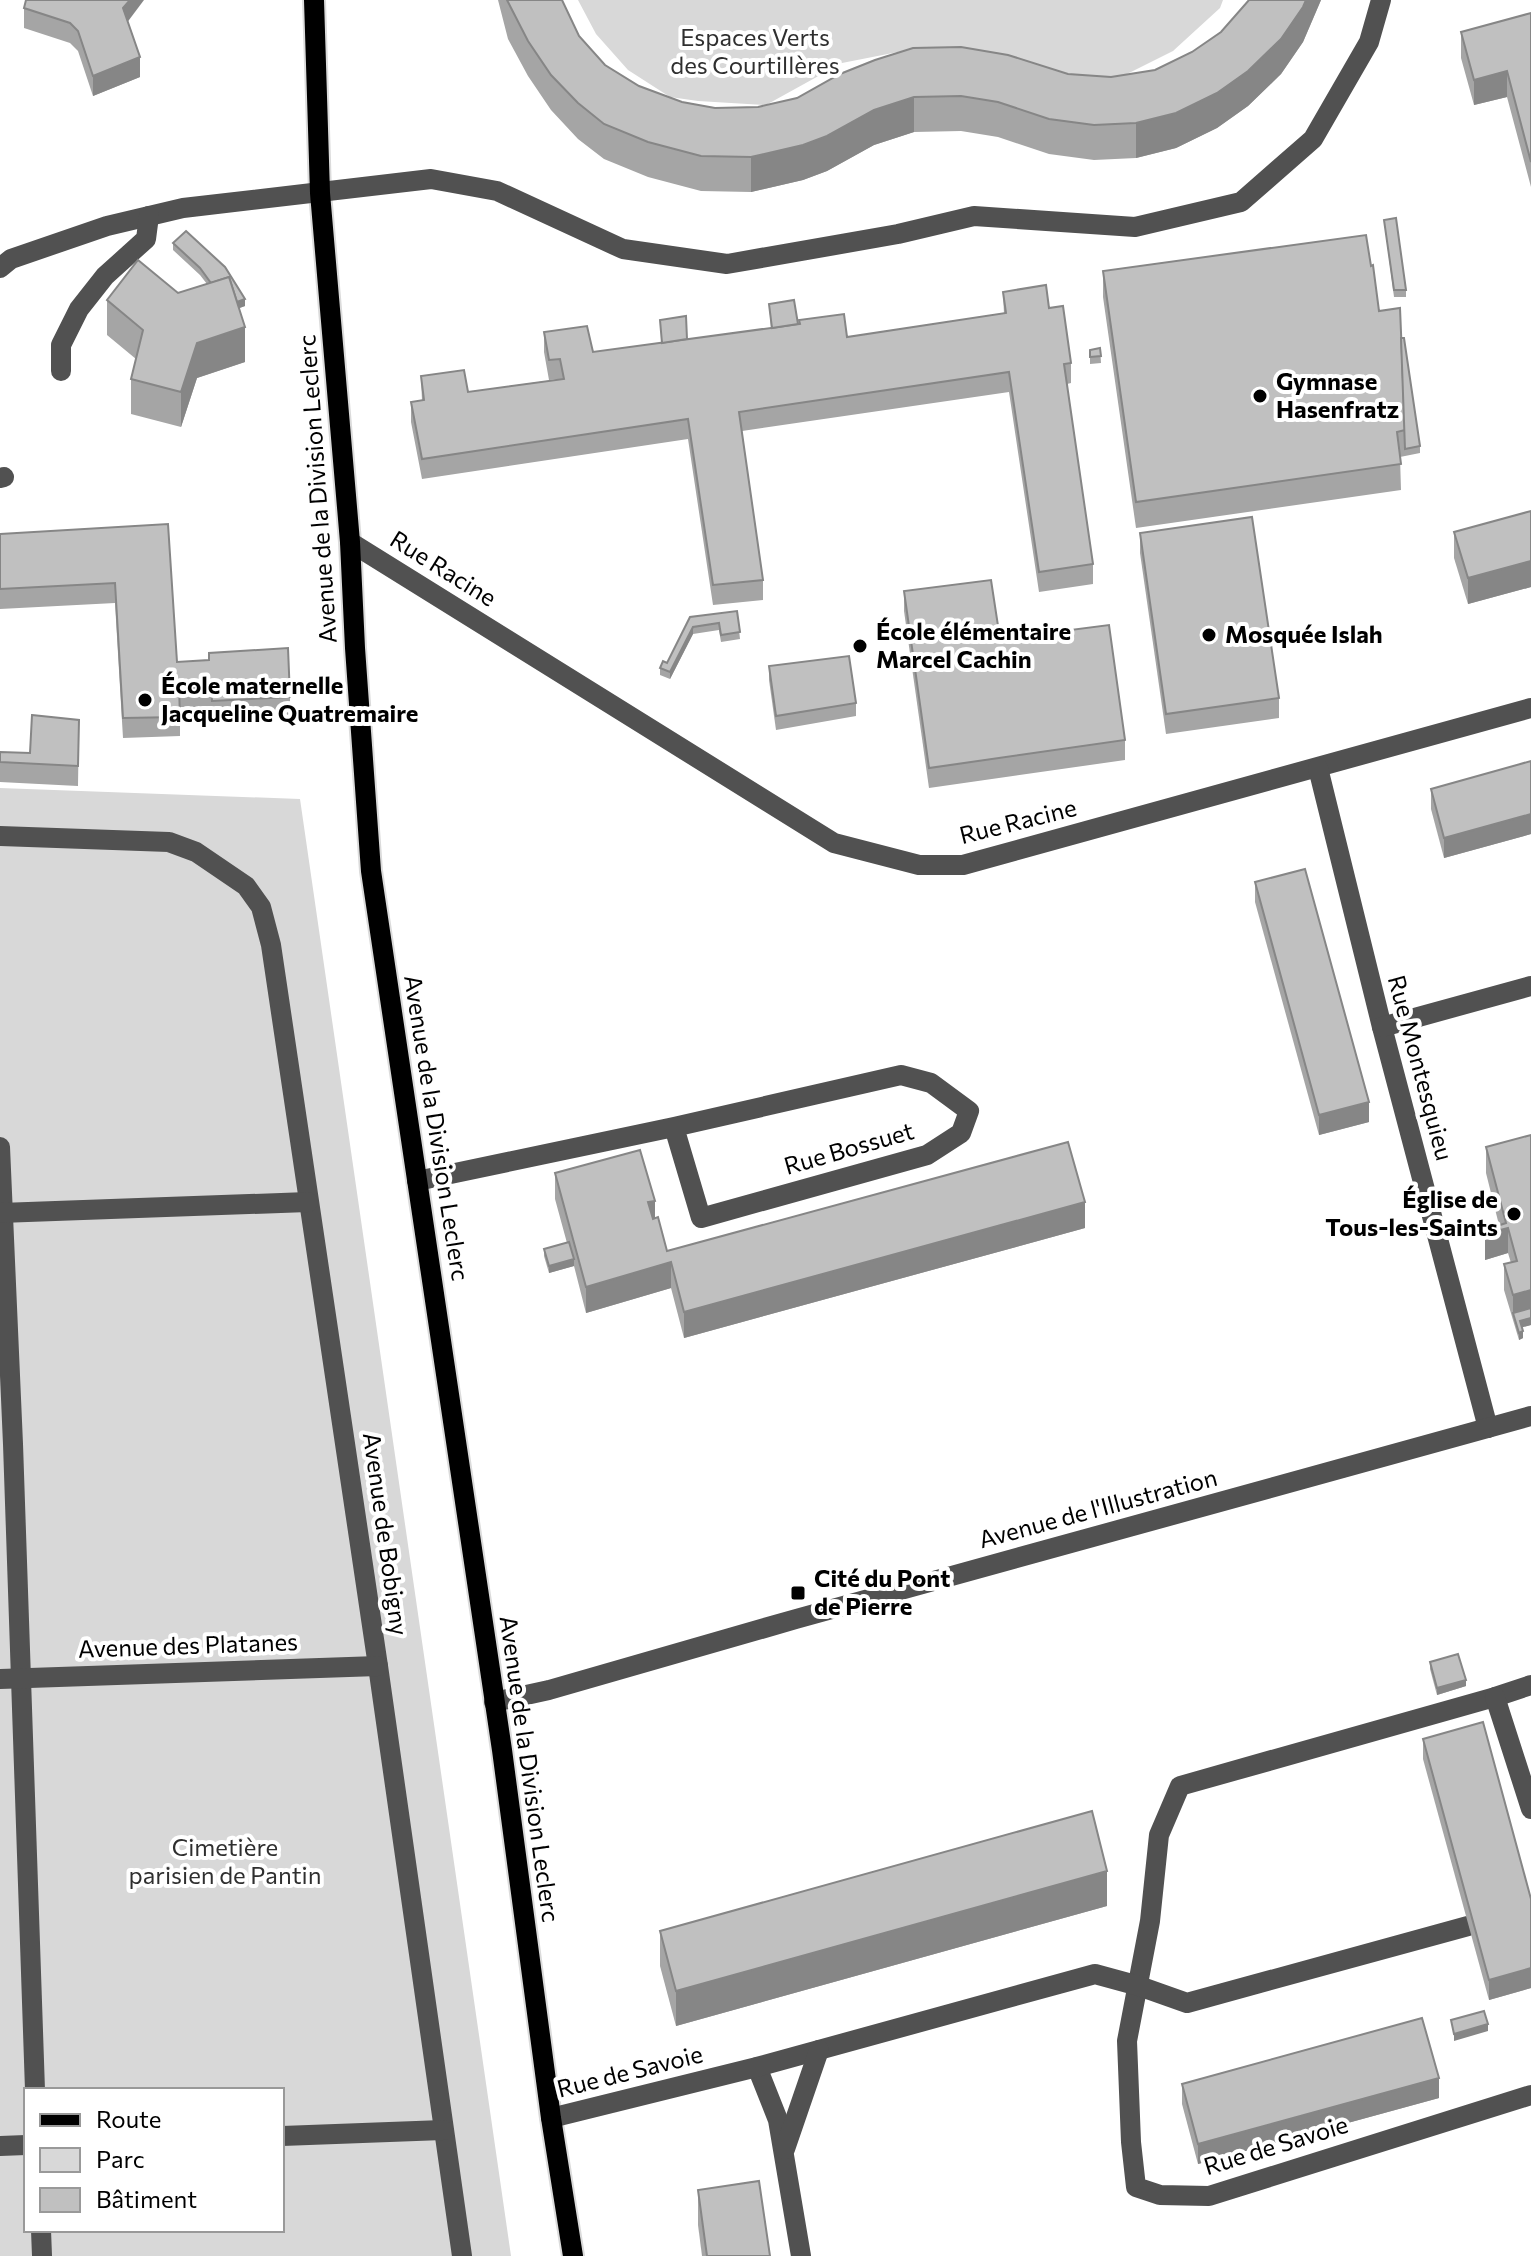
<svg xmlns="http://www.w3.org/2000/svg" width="1531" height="2256" viewBox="0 0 1531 2256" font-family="Commissioner,sans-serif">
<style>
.green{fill:#d8d8d8;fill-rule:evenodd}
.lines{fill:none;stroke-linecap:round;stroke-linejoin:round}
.major-casing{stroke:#dbdbdb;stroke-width:24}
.minor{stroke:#515151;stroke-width:20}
.major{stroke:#000;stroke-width:20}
.wall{fill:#a5a5a5}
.shaded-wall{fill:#868686}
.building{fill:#c0c0c0;stroke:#868686;stroke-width:2}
.poi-dot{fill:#000;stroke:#fff;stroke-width:3}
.labels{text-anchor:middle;stroke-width:8;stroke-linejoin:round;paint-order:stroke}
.park-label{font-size:24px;fill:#2f2f2f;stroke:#fff}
.poi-label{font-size:24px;font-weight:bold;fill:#000;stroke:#fff;text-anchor:start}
.street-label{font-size:24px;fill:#000;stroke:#fff}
</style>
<rect width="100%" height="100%" fill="#fff"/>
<!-- green -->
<g class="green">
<path d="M578 0H1223L1220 8 1173 51 1117 79 1045 73 913 49 842 63 766 105 698 101 670 97 628 70 596 34Z"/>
<path d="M0 788 300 799 511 2256H0ZM26 2090H282V2230H26Z"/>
</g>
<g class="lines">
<defs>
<path id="major" d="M314 0 320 193 350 542 355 648 371 871 502 1750 551 2118 573 2256"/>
</defs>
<!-- major casing -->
<use href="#major" class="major-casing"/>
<!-- minor -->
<g class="minor">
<path d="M0 268 11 259 107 226 183 208 431 179 497 191 623 249 727 264 898 234 974 216 1135 227 1241 202 1313 139 1369 42 1381 0"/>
<path d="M61 371V345L79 309 105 276 146 239 149 216"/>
<path d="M0 478 4 477"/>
<path d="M350 542 834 843 919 865H963L1531 708"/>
<path d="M1318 768 1382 1027 1488 1428"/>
<path d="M0 836 169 842 196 852 246 886 261 907 271 945 378 1666 462 2256"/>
<path d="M1382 1027 1531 986"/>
<path d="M0 1147 13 1444 35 2090"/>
<path d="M417 1181 674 1127 901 1075 931 1083 969 1111 961 1133 927 1155 701 1218 674 1127"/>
<path d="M0 1213 308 1202"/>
<path d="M0 1679 378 1666"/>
<path d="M1531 1685 1495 1697 1180 1786 1159 1835 1150 1921 1127 2041 1131 2142 1136 2187 1160 2195 1209 2196 1531 2095"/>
<path d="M1495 1697 1531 1809"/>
<path d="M494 1702 549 1690 796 1619 1531 1416"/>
<path d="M757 2067 778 2120 801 2256"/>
<path d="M551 2118 757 2067 1095 1974 1139 1986 1187 2003 1468 1926"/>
<path d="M282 2136 443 2130"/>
<path d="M0 2146 26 2145"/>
<path d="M785 2149 819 2050"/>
<path d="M41 2230 42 2256"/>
</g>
<!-- major -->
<use href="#major" class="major"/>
</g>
<!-- wall -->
<g class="wall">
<path d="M498 0H562L579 36 605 65 639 86 682 102 715 108 758 107 1068 74 1111 77 1155 70 1192 52 1221 32 1249 0H1321L1303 42 1281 74 1248 106 1217 128 1176 148 1136 158 1094 160 1049 154 998 137 961 131 914 132 874 145 827 171 803 180 751 192 701 191 648 177 604 159 578 139 551 110 528 76 508 39Z"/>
<path d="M24 8 128 22 140 77 93 96 78 51 70 43 24 28Z"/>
<path d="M1531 13V187L1507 97 1474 105 1461 58V32Z"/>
<path d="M1384 220 1406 290V297H1394Z"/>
<path d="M173 243 245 306 239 308 245 362 197 378 181 427 131 414V379L136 359 107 335V300L178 293 207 284 200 275 173 250Z"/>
<path d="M1103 271 1379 311 1401 338 1420 446V453L1400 457 1401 490 1136 528 1103 297Z"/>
<path d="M1003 292 1049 308 1071 363V383L1067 384 1093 564V584L1039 592 1009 392 742 431 763 580V600L713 605 688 439 422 479 411 422V402L422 401 421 376 468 392 560 379 549 380 544 352V332L593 352 662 343 660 320 687 339 771 328 769 304 798 324 799 320 847 337 1004 314Z"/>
<path d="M1100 348 1101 363 1090 364V350Z"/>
<path d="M1531 511V587L1468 604 1454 558V532Z"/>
<path d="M168 524 177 662 209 660 290 697V717L212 721 211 707H180V736L123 738 115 603 0 609V534Z"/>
<path d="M1140 533 1279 698V718L1166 734 1140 553Z"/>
<path d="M904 591 1000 639 1125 740V760L929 788 904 611Z"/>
<path d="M737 611 740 639 721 642 719 630 693 634 670 679 660 675V668L667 663 690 617Z"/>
<path d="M769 666 856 703V716L776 730 769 680Z"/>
<path d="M79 720 78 786 0 782V752L30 753Z"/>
<path d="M1531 761V834L1444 858 1431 809V789Z"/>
<path d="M1255 882 1369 1122 1319 1135 1255 902Z"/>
<path d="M1531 1135V1325L1522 1327 1523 1338 1519 1340 1504 1290V1264L1511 1263 1508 1253 1485 1260V1230L1499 1225 1486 1173V1147Z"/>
<path d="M555 1173 655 1218 667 1251 1085 1228 684 1338 671 1288 586 1313 574 1266 549 1273 544 1256V1249L567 1243 555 1199Z"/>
<path d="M1430 1662 1466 1686 1437 1695 1430 1669Z"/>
<path d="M1423 1739 1531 1899V1988L1489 2000 1423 1759Z"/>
<path d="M1107 1906 676 2026 660 1966V1931Z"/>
<path d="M1182 2084 1439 2098 1198 2164 1182 2104Z"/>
<path d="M698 2190 770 2256H702L698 2225Z"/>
</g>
<!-- shaded-wall -->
<g class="shaded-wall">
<path d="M130 0H144L123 28V8Z"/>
<path d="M1306 0H1321L1303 42 1281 74 1248 106 1217 128 1176 148 1136 158V123Z"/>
<path d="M140 57V77L93 96V76Z"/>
<path d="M1507 71V97L1474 105V80Z"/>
<path d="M914 97V132L874 145 827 171 803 180 751 192V157L874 110Z"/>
<path d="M245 299V306L229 312V305Z"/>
<path d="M245 327V362L197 378 181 427V392L197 343Z"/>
<path d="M1531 561V587L1468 604V578Z"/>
<path d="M693 627V634L670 679V672Z"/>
<path d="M1531 814V834L1444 858V838Z"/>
<path d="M1369 1102V1122L1319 1135V1115Z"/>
<path d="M655 1201V1227L648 1202Z"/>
<path d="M1085 1202V1228L684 1338V1312Z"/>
<path d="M1508 1228V1253L1485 1260V1234Z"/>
<path d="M574 1259V1266L549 1273V1266Z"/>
<path d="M671 1262V1288L586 1313V1287Z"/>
<path d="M1531 1290V1315L1513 1313V1295Z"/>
<path d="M1531 1318V1325L1520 1328V1321Z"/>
<path d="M1523 1331V1338L1519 1340V1333Z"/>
<path d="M1466 1680V1686L1437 1695V1688Z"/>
<path d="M1107 1871V1906L676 2026V1991Z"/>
<path d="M1531 1968V1988L1489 2000V1980Z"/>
<path d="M1488 2024V2031L1454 2041V2034Z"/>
<path d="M1439 2078V2098L1198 2164V2144Z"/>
</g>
<!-- building -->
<g class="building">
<path d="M26 0H130L123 8 140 57 93 76 78 31 70 23 24 8Z"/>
<path d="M507 0H562L579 36 605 65 639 86 682 102 715 108 758 107 797 98 840 74 875 60 913 48 961 47 1008 55 1068 74 1111 77 1155 70 1192 52 1221 32 1249 0H1306L1303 7 1281 39 1248 71 1217 93 1176 113 1136 123 1094 125 1049 119 998 102 961 96 914 97 874 110 827 136 803 145 751 157 701 156 648 142 604 124 578 103 551 75 528 41Z"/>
<path d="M1531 13V162L1507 71 1474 80 1461 32Z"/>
<path d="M1396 218 1406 290H1394L1384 220Z"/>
<path d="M186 231 225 267 245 299 237 302 229 277 211 283 200 268 173 243Z"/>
<path d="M1366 235 1371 266 1373 265 1379 311 1400 308 1405 430 1397 432 1401 464 1136 502 1103 271Z"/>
<path d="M138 260 178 293 229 277 245 327 197 343 181 392 131 379 143 330 107 300Z"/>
<path d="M1046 285 1049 308 1063 306 1071 363 1064 364 1093 564 1039 572 1009 372 739 412 763 580 713 585 688 419 422 459 411 402 424 400 421 376 464 370 468 392 564 379 560 359 549 360 544 332 587 326 593 352 800 324 799 320 844 314 847 337 1006 313 1003 292Z"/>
<path d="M794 300 798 324 772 328 769 304Z"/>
<path d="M686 316 687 339 662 343 660 320Z"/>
<path d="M1401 338H1404L1420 446 1405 449Z"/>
<path d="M1100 348 1101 356 1090 357V350Z"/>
<path d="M1531 511V561L1468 578 1454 532Z"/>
<path d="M1252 517 1279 698 1166 714 1140 533Z"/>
<path d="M168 524 177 662 209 660V653L288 648 290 697 212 701 211 687H179L180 717 123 718 115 583 0 589V534Z"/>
<path d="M991 580 1000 639 1109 625 1125 740 929 768 904 591Z"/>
<path d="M737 611 740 632 721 635 719 623 693 627 670 672 660 668 663 661 667 663 690 617Z"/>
<path d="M849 656 856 703 776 716 769 666Z"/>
<path d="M32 715 79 720 78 766 0 762V752L30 753Z"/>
<path d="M1531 761V814L1444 838 1431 789Z"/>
<path d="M1305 869 1369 1102 1319 1115 1255 882Z"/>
<path d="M1531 1135V1290L1513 1295 1504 1264 1517 1261 1508 1228 1485 1234V1230L1506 1223 1486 1147Z"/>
<path d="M1068 1142 1085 1202 684 1312 671 1262 586 1287 555 1173 640 1150 655 1201 648 1202 653 1219 658 1217 667 1251Z"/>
<path d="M569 1242 574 1259 549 1266 544 1249Z"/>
<path d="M1531 1308V1318L1520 1321 1523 1331 1519 1333 1513 1313Z"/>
<path d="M1458 1654 1466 1680 1437 1688 1430 1662Z"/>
<path d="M1483 1722 1531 1899V1968L1489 1980 1423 1739Z"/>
<path d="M1092 1811 1107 1871 676 1991 660 1931Z"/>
<path d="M1484 2011 1488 2024 1454 2034 1451 2020Z"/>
<path d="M1422 2018 1439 2078 1198 2144 1182 2084Z"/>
<path d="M759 2181 770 2256H707L698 2190Z"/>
</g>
<!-- markers -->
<g class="poi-dot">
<circle cx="1260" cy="396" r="8"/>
<circle cx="1209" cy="635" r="8"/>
<circle cx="860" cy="646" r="8"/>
<circle cx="145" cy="700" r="8"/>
<circle cx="1514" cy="1214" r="8"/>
<rect x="790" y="1585" width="16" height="16" rx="4"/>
</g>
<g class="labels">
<!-- park labels -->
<g class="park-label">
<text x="755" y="46">Espaces Verts<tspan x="755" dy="28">des Courtillères</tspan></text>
<text x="225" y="1856">Cimetière<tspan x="225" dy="28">parisien de Pantin</tspan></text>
</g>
<!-- poi labels -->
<g class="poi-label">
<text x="1276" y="390">Gymnase<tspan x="1276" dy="28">Hasenfratz</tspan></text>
<text x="876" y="640">École élémentaire<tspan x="876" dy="28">Marcel Cachin</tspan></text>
<text x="1225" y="643">Mosquée Islah</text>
<text x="161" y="694">École maternelle<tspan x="161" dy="28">Jacqueline Quatremaire</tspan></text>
<text x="1498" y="1208" text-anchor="end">Église de<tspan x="1498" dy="28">Tous-les-Saints</tspan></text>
<text x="814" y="1587">Cité du Pont<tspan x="814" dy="28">de Pierre</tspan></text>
</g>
<!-- street labels -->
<g class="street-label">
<text transform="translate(318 489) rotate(-94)" y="8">Avenue de la Division Leclerc</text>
<text transform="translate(443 569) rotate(32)" y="8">Rue Racine</text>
<text transform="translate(1018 822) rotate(-14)" y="8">Rue Racine</text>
<text transform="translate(1420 1068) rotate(75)" y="8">Rue Montesquieu</text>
<text transform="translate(436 1128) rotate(81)" y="8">Avenue de la Division Leclerc</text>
<text transform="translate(849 1149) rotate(-16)" y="8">Rue Bossuet</text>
<text transform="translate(1098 1509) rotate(-15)" y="8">Avenue de l'Illustration</text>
<text transform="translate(385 1534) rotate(82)" y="8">Avenue de Bobigny</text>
<text transform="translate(188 1646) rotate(-2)" y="8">Avenue des Platanes</text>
<text transform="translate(529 1769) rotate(82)" y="8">Avenue de la Division Leclerc</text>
<text transform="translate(630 2072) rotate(-14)" y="8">Rue de Savoie</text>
<text transform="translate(1276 2146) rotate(-17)" y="8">Rue de Savoie</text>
</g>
</g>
<!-- legend -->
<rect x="24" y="2088" width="260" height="144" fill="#ffffff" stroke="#999999" stroke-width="2"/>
<rect x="40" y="2114" width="40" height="12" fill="#000000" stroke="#999999" stroke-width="2"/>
<text x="96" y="2128" font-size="24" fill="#000000">Route</text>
<rect x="40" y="2148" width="40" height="24" fill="#d8d8d8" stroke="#999999" stroke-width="2"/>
<text x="96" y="2168" font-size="24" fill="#000000">Parc</text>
<rect x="40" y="2188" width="40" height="24" fill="#c0c0c0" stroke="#999999" stroke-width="2"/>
<text x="96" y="2208" font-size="24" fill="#000000">Bâtiment</text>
</svg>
